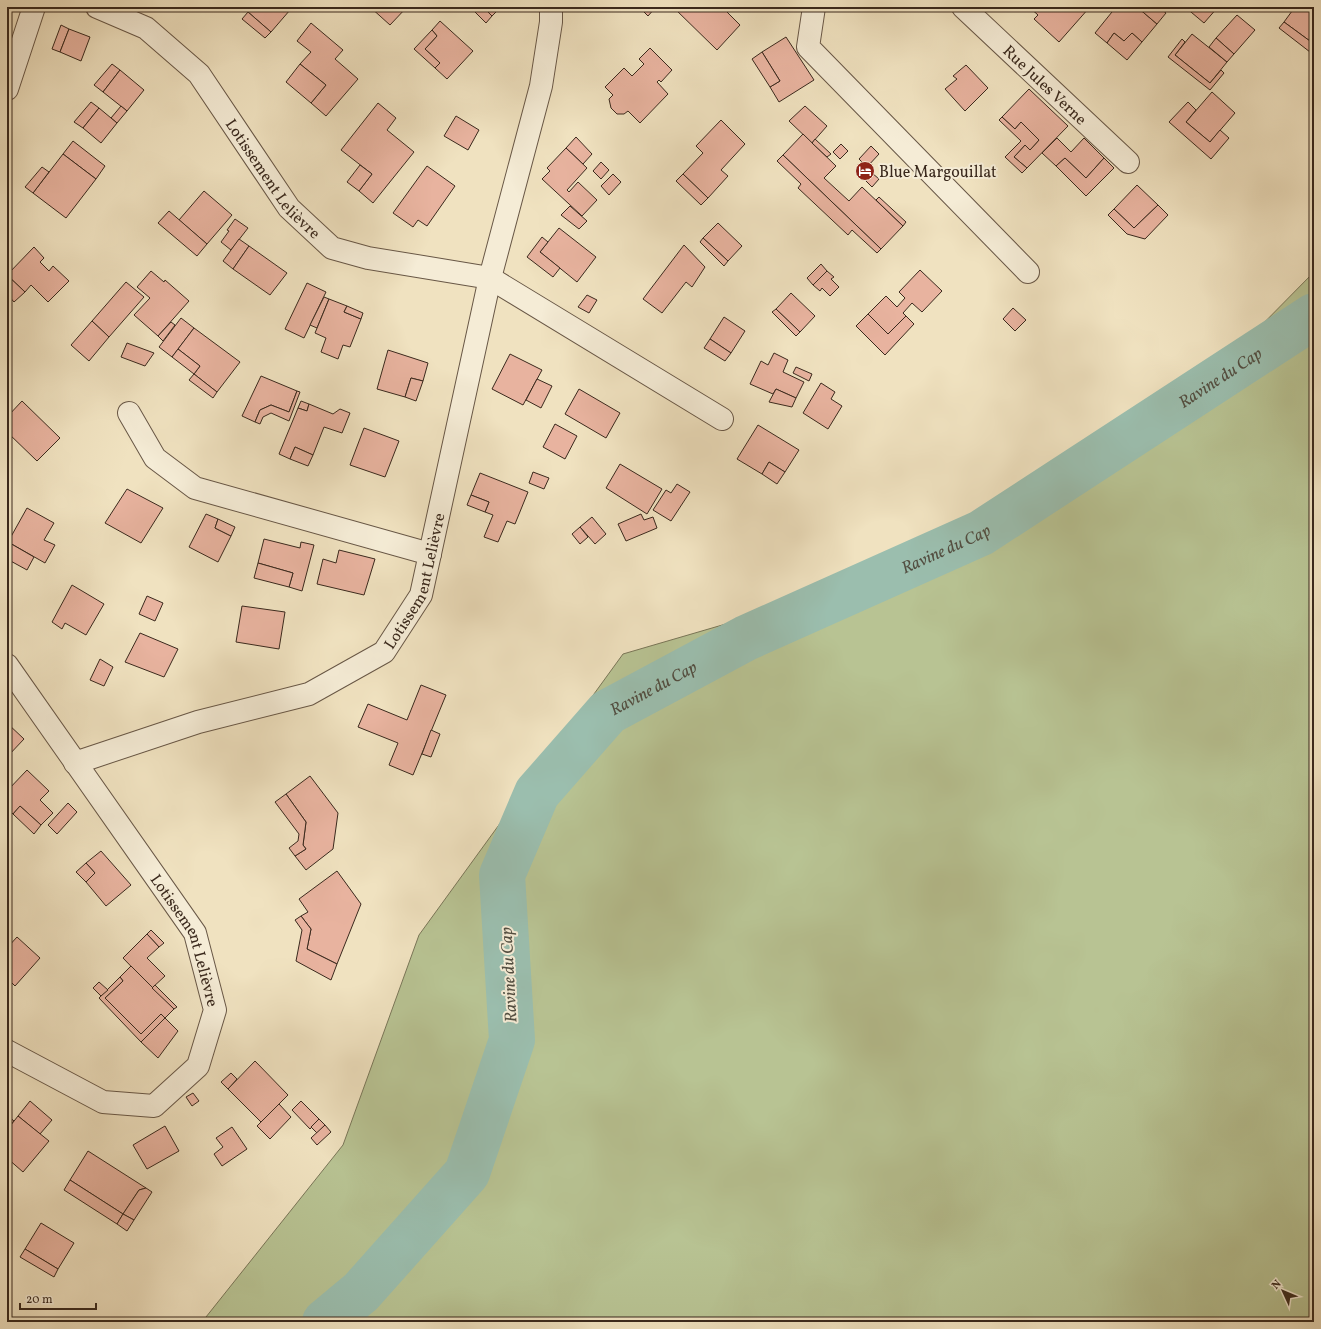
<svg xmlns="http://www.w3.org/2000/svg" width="1321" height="1329" viewBox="0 0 1321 1329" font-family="Vollkorn,serif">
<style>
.green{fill:#b8c393;stroke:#797658}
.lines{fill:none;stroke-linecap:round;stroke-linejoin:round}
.river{stroke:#9bbeae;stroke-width:46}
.building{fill:#e8b39f;stroke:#3a291d}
.minor-casing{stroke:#685746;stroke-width:24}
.minor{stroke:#f5ecd6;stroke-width:22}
.labels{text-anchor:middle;stroke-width:4;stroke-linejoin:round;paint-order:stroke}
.street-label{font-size:16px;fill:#3a291d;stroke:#f5ecd6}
.poi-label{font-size:16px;fill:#3a291d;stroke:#f5ecd6;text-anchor:start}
.water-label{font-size:17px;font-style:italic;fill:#524e41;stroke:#f5ecd6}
</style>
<rect width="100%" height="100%" fill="#f0e2c0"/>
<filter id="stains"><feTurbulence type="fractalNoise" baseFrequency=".005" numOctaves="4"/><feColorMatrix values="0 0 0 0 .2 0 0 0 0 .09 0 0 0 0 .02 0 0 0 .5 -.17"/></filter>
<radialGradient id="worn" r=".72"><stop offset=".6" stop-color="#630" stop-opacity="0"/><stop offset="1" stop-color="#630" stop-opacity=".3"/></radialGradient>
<!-- green -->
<path class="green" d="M1314 272V1322H202L343 1145 419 935 623 654 986 548 1246 341Z"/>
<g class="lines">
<!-- river -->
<path class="river" id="s1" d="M325 1322 361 1292 467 1173 512 1040 502 875 537 793 608 712 746 638 981 533 1314 316"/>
</g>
<!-- building -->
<g class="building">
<path d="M252 7H286L290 10 271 32 248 12Z"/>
<path d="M370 7H407L390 25Z"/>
<path d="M470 7H483L492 16 486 23Z"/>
<path d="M483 7H501L492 16Z"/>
<path d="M639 7H653L655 8 648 16Z"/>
<path d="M673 7H722L740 25 717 50Z"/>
<path d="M1029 7H1089V8L1059 42 1034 19 1038 15Z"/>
<path d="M1116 7H1137L1157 24 1142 42 1132 33 1124 41 1114 33 1107 43 1095 33Z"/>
<path d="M1137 7H1158L1166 13 1157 24Z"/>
<path d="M1185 7H1218L1204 23Z"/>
<path d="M1295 7H1309L1314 11V44L1284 22Z"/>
<path d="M248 12 271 32 265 38 242 19Z"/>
<path d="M1237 15 1255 30 1234 54 1216 38Z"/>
<path d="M440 21 473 51 447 79 435 68 440 63 425 49 437 36 432 30Z"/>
<path d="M1284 22 1314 44V47L1310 52 1279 28Z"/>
<path d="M311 23 343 50 335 59 358 79 326 116 311 103 326 85 300 64 311 52 297 41Z"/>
<path d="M61 25 69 29 60 52 52 49Z"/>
<path d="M69 29 90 37 81 61 60 52Z"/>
<path d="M432 30 437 36 425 49 440 63 435 68 414 49Z"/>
<path d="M1114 33 1124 41 1132 33 1142 42 1127 60 1107 43Z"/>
<path d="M1192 34 1227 62 1210 83 1175 55Z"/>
<path d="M786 37 814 80 779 102 770 87 780 81 762 52Z"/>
<path d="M1216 38 1234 54 1227 62 1209 47Z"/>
<path d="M1182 39 1185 42 1175 55 1210 83 1221 70 1224 73 1210 90 1168 57Z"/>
<path d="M650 48 672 70 661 82 659 80 657 82 668 94 640 123 628 111 624 114H617L611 108 609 99 613 95 605 87 624 68 632 76 644 64 639 59Z"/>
<path d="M762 52 780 81 770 87 752 59Z"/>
<path d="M112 64 120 70 103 92 94 85Z"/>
<path d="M300 64 326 85 311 103 286 82Z"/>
<path d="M966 65 988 88 965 111 945 89 957 79 953 76Z"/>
<path d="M120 70 144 90 127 111 103 92Z"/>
<path d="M1029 89 1068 126 1027 168 1014 157 1025 145 1030 150 1039 140 1021 122 1015 129 1002 117Z"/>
<path d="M1212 92 1235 113 1210 142 1186 122Z"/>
<path d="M91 102 99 108 83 128 74 122Z"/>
<path d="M1188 102 1196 110 1186 122 1210 142 1220 130 1229 138 1211 159 1169 122Z"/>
<path d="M378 103 396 118 387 130 414 152 373 203 359 191 372 174 341 150Z"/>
<path d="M121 106 127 111 117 123 111 118Z"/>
<path d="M805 106 827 126 812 143 789 121Z"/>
<path d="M99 108 117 123 101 143 83 128Z"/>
<path d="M456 116 479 130 468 150 444 136Z"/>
<path d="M1002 117 1015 129 1021 122 1039 140 1030 150 1025 145 1014 157 1027 168 1022 173 1005 157 1021 141 999 120Z"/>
<path d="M721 120 745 144 721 170 728 176 708 198 683 174 703 153 696 146Z"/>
<path d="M803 134 836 166 824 178 849 201 862 187 903 226 881 249 783 155Z"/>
<path d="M576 137 592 154 583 164 566 148Z"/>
<path d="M1057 138 1071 152 1084 138 1104 158 1086 178 1065 158 1056 166 1042 153Z"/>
<path d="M815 139 831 154 827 157 812 143Z"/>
<path d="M73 141 105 166 96 179 63 154Z"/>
<path d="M841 144 848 151 840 159 833 152Z"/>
<path d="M871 146 879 154 867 167 859 159Z"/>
<path d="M566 148 587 168 567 190 569 192 578 182 597 200 582 216 542 179 550 171 547 168Z"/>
<path d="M63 154 96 179 66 218 33 193Z"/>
<path d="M783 155 881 249 877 253 852 230 848 235 798 188 801 184 777 161Z"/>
<path d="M1065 158 1086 178 1104 158 1114 168 1086 196 1056 166Z"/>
<path d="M601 162 609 170 601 179 593 171Z"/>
<path d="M360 165 372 174 359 191 347 182Z"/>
<path d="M427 166 455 186 427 226 418 220 413 227 393 213Z"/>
<path d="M42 167 49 172 33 193 25 187Z"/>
<path d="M872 173 879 179 872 187 865 180Z"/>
<path d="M613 174 621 182 609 195 601 186Z"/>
<path d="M683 174 708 198 701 205 676 181Z"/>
<path d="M1137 185 1158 205 1134 228 1114 209Z"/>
<path d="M204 191 232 215 207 244 179 220Z"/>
<path d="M879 197 906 222 903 226 876 200Z"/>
<path d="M1158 205 1168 215 1145 239 1127 234 1108 215 1114 209 1134 228Z"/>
<path d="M570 206 587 221 579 229 561 215Z"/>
<path d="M169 211 207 244 197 256 158 223Z"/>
<path d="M235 219 248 228 231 250 221 242 229 231 227 230Z"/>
<path d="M718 223 742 246 728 261 703 238Z"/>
<path d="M559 228 596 257 577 282 540 252Z"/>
<path d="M542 237 548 242 540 252 560 268 553 277 527 257Z"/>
<path d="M703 238 728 261 724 266 700 242Z"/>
<path d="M239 239 249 246 233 269 223 261Z"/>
<path d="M684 245 705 267 692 287 686 282 662 313 643 299Z"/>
<path d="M249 246 287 273 270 295 233 269Z"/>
<path d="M34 247 44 258 40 262 49 271 53 266 69 281 48 302 31 285 25 292 7 275Z"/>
<path d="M821 264 827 271 813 285 807 278Z"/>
<path d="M920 270 942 291 922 312 912 303 903 313 906 316 888 334 868 314 886 296 897 307 905 298 899 292Z"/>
<path d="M151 271 164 282 165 280 189 301 158 336 134 315 150 298 137 287Z"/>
<path d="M827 271 834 277 831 279 839 287 830 296 822 288 820 291 813 285Z"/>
<path d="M7 275 25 292 14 302 7 294Z"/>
<path d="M126 282 144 297 109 337 92 321Z"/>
<path d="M307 283 326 292 304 338 285 329Z"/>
<path d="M791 293 815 316 800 332 776 309Z"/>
<path d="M587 295 597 300 589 313 578 307Z"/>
<path d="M324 297 329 299 317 328 310 325Z"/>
<path d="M329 299 347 306 344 312 361 319 350 347 343 345 338 359 321 352 326 338 315 333Z"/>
<path d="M347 306 363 313 361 319 344 312Z"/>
<path d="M1013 308 1026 320 1015 331 1003 319Z"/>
<path d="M776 309 800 332 796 336 772 312Z"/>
<path d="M868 314 888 334 906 316 914 324 885 355 856 326Z"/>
<path d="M724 317 745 331 731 353 710 339Z"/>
<path d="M181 318 194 328 172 357 159 347Z"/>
<path d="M92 321 109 337 89 361 71 345Z"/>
<path d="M171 322 175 325 163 341 158 336Z"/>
<path d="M194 328 240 362 217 392 194 374 200 366 178 349Z"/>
<path d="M710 339 731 353 725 361 704 348Z"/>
<path d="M127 343 154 353 145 366 121 357Z"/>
<path d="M178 349 200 366 194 374 172 357Z"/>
<path d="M388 350 428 363 423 381 411 378 405 397 377 389Z"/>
<path d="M774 353 788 360 783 372 804 382 796 398 776 389 773 394 750 384 761 361 768 365Z"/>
<path d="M510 354 542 370 523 405 492 389Z"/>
<path d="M796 367 812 374 809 381 793 373Z"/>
<path d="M194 374 217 392 213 398 189 380Z"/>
<path d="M261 376 297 391 289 412 271 405 260 410 255 422 242 416Z"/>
<path d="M411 378 423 381 416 401 405 397Z"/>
<path d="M537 379 552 386 541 408 526 400Z"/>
<path d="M821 383 835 392 831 399 842 406 828 429 803 413Z"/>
<path d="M579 389 620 413 606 438 565 414Z"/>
<path d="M776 389 796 398 792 407 769 402Z"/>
<path d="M297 391 300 392 289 421 271 413 263 417 260 424 255 422 260 410 271 405 289 412Z"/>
<path d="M22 401 60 438 37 461 7 432V417Z"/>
<path d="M301 401 309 404 307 411 298 408Z"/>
<path d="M309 404 333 414 340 409 350 413 342 433 324 427 313 455 295 447 290 459 279 454 298 408 307 411Z"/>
<path d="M555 424 577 436 565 459 543 447Z"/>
<path d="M758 425 799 450 785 472 769 462 762 474 737 459Z"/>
<path d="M364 428 399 441 385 477 350 465Z"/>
<path d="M295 447 313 455 308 466 290 459Z"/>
<path d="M769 462 785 472 777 484 762 474Z"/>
<path d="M620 464 662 489 647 514 606 488Z"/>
<path d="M533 472 549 478 544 489 529 483Z"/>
<path d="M480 473 528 492 515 524 507 521 498 542 484 537 493 515 485 512 489 502 471 495Z"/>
<path d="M677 484 690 492 671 521 653 510 666 490 671 493Z"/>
<path d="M127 489 163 508 141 543 105 523Z"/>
<path d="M471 495 489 502 485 512 467 505Z"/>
<path d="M27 508 54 523 44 540 55 545 45 563 8 542Z"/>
<path d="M206 514 218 519 215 528 231 536 218 562 189 547Z"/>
<path d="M641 514 644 520 653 517 657 528 626 541 618 524Z"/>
<path d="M592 517 606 534 595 544 580 527Z"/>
<path d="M218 519 235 527 231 536 215 528Z"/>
<path d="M580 527 588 537 580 544 572 534Z"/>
<path d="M264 539 300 548 301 542 314 545 302 591 289 587 293 573 258 563Z"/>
<path d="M8 542 34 557 27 570 7 559Z"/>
<path d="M339 550 375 559 364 595 317 584 323 559 336 563Z"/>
<path d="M258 563 293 573 289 587 254 578Z"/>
<path d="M72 585 104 604 86 635 65 623 62 629 52 622Z"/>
<path d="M147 596 163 603 155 621 139 614Z"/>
<path d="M242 606 285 612 279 649 236 642Z"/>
<path d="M140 633 178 649 164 677 125 662Z"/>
<path d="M100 659 113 667 104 686 90 680Z"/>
<path d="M421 685 446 695 413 775 389 765 398 743 358 727 368 704 407 720Z"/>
<path d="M7 723 24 739 7 757Z"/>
<path d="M431 730 440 734 431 757 422 754Z"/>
<path d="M27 770 49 791 40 800 53 813 41 825 20 806 13 814 7 808V791Z"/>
<path d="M310 776 338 813 333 849 306 870 295 856 306 849 303 845 306 822 286 794Z"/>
<path d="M286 794 306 822 303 845 306 849 295 856 289 848 298 841 299 834 275 802Z"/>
<path d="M68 803 77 812 57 834 48 825Z"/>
<path d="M20 806 41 825 34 834 13 814Z"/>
<path d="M101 851 131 885 106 906 86 882 95 873 86 863Z"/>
<path d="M86 863 95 873 86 882 76 872Z"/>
<path d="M337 871 361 904 337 964 307 949 311 929 301 916 308 912 299 899Z"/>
<path d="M301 916 311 929 307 949 337 964 331 980 296 961 302 930 295 920Z"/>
<path d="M151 930 164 943 159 947 147 934Z"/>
<path d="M147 934 159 947 147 958 165 976 152 988 123 958Z"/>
<path d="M17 937 40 958 15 986 7 978V948Z"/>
<path d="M131 966 174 1009 165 1018 161 1014 141 1034 105 998 123 981 120 977Z"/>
<path d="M120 977 123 981 105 998 141 1034 161 1014 165 1018 141 1042 99 998Z"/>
<path d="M99 982 108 990 101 996 93 988Z"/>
<path d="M155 985 177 1007 174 1009 152 988Z"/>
<path d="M165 1018 178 1031 158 1058 141 1042Z"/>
<path d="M255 1061 288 1095 261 1122 228 1089Z"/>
<path d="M231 1073 237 1079 228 1089 221 1082Z"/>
<path d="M193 1093 199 1101 192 1106 186 1097Z"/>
<path d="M30 1101 52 1120 40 1134 18 1116Z"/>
<path d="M301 1101 319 1119 310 1129 292 1110Z"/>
<path d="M279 1104 291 1117 270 1139 257 1126Z"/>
<path d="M7 1115 14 1121 7 1130Z"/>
<path d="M18 1116 49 1141 23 1172 7 1158V1130Z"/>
<path d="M319 1119 325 1125 317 1133 311 1127Z"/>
<path d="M325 1125 331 1132 317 1145 311 1138Z"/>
<path d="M165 1126 179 1151 147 1169 133 1145Z"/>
<path d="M232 1127 247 1149 222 1166 214 1154 223 1147 216 1138Z"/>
<path d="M88 1151 146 1188 139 1190 123 1214 70 1180Z"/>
<path d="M70 1180 123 1214 117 1224 64 1190Z"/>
<path d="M146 1188 152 1192 134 1220 123 1214 139 1190Z"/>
<path d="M123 1214 134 1220 127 1231 117 1224Z"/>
<path d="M41 1223 74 1243 58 1269 25 1249Z"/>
<path d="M25 1249 58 1269 54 1277 20 1257Z"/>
</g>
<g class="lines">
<defs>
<g id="minor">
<path id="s2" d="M97 7 146 28 199 74 289 208 332 248 368 258 490 278 722 419"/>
<path d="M814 7 808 47 1028 272"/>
<path id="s3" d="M963 7 1128 162"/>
<path d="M7 89 34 7"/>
<path d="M129 413 155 458 195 488 430 554"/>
<path id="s4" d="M7 665 195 933 215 1010 198 1066 154 1106 103 1102 7 1051"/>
<path id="s5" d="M75 763 198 722 309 694 384 652 421 595 490 278 541 86 551 22V7"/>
</g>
</defs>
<!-- minor casing -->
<use href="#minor" class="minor-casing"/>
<!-- minor -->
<use href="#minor" class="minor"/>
</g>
<!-- icons -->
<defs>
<symbol id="hotel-disc" viewBox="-11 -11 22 22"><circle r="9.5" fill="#8f2418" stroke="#f5ecd6"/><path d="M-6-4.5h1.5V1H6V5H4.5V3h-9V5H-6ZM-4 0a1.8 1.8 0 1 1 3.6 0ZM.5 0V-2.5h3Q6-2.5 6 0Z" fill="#fff"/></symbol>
</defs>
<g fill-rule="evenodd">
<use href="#hotel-disc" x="854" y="160" width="22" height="22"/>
</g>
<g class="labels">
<!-- street labels -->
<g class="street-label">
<text dy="6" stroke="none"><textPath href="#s3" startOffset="113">Rue Jules Verne</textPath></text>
<text dy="6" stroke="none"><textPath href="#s2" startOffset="252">Lotissement Lelièvre</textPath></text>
<text dy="6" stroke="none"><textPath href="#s5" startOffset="409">Lotissement Lelièvre</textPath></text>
<text dy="6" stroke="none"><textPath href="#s4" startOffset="330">Lotissement Lelièvre</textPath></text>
</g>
<!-- poi labels -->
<g class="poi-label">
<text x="879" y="177">Blue Margouillat</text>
</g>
<!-- water labels -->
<g class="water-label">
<text dy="6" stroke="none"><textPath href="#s1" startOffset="1408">Ravine du Cap</textPath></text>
<text dy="6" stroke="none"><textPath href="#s1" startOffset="1084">Ravine du Cap</textPath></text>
<text dy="6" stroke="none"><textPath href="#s1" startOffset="760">Ravine du Cap</textPath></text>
<text transform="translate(508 975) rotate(-93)" y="6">Ravine du Cap</text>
</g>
</g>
<!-- margin -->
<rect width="1321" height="1329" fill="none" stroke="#f0e2c0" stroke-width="24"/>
<rect x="8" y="8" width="1305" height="1313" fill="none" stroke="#3a291d" stroke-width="2"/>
<rect x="12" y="12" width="1297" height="1305" fill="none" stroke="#3a291d"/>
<!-- north arrow -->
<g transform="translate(1283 1291) rotate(314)" stroke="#f5ecd6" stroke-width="3" paint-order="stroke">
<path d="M0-3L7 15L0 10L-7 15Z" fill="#3a291d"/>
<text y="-6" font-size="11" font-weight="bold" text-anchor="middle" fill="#3a291d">N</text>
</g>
<!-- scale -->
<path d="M20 1303v6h76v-6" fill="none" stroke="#3a291d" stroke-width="2"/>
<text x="26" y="1303" font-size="12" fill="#3a291d" stroke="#f5ecd6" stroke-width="3" paint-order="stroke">20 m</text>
<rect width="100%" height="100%" filter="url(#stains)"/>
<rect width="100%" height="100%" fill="url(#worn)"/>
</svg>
